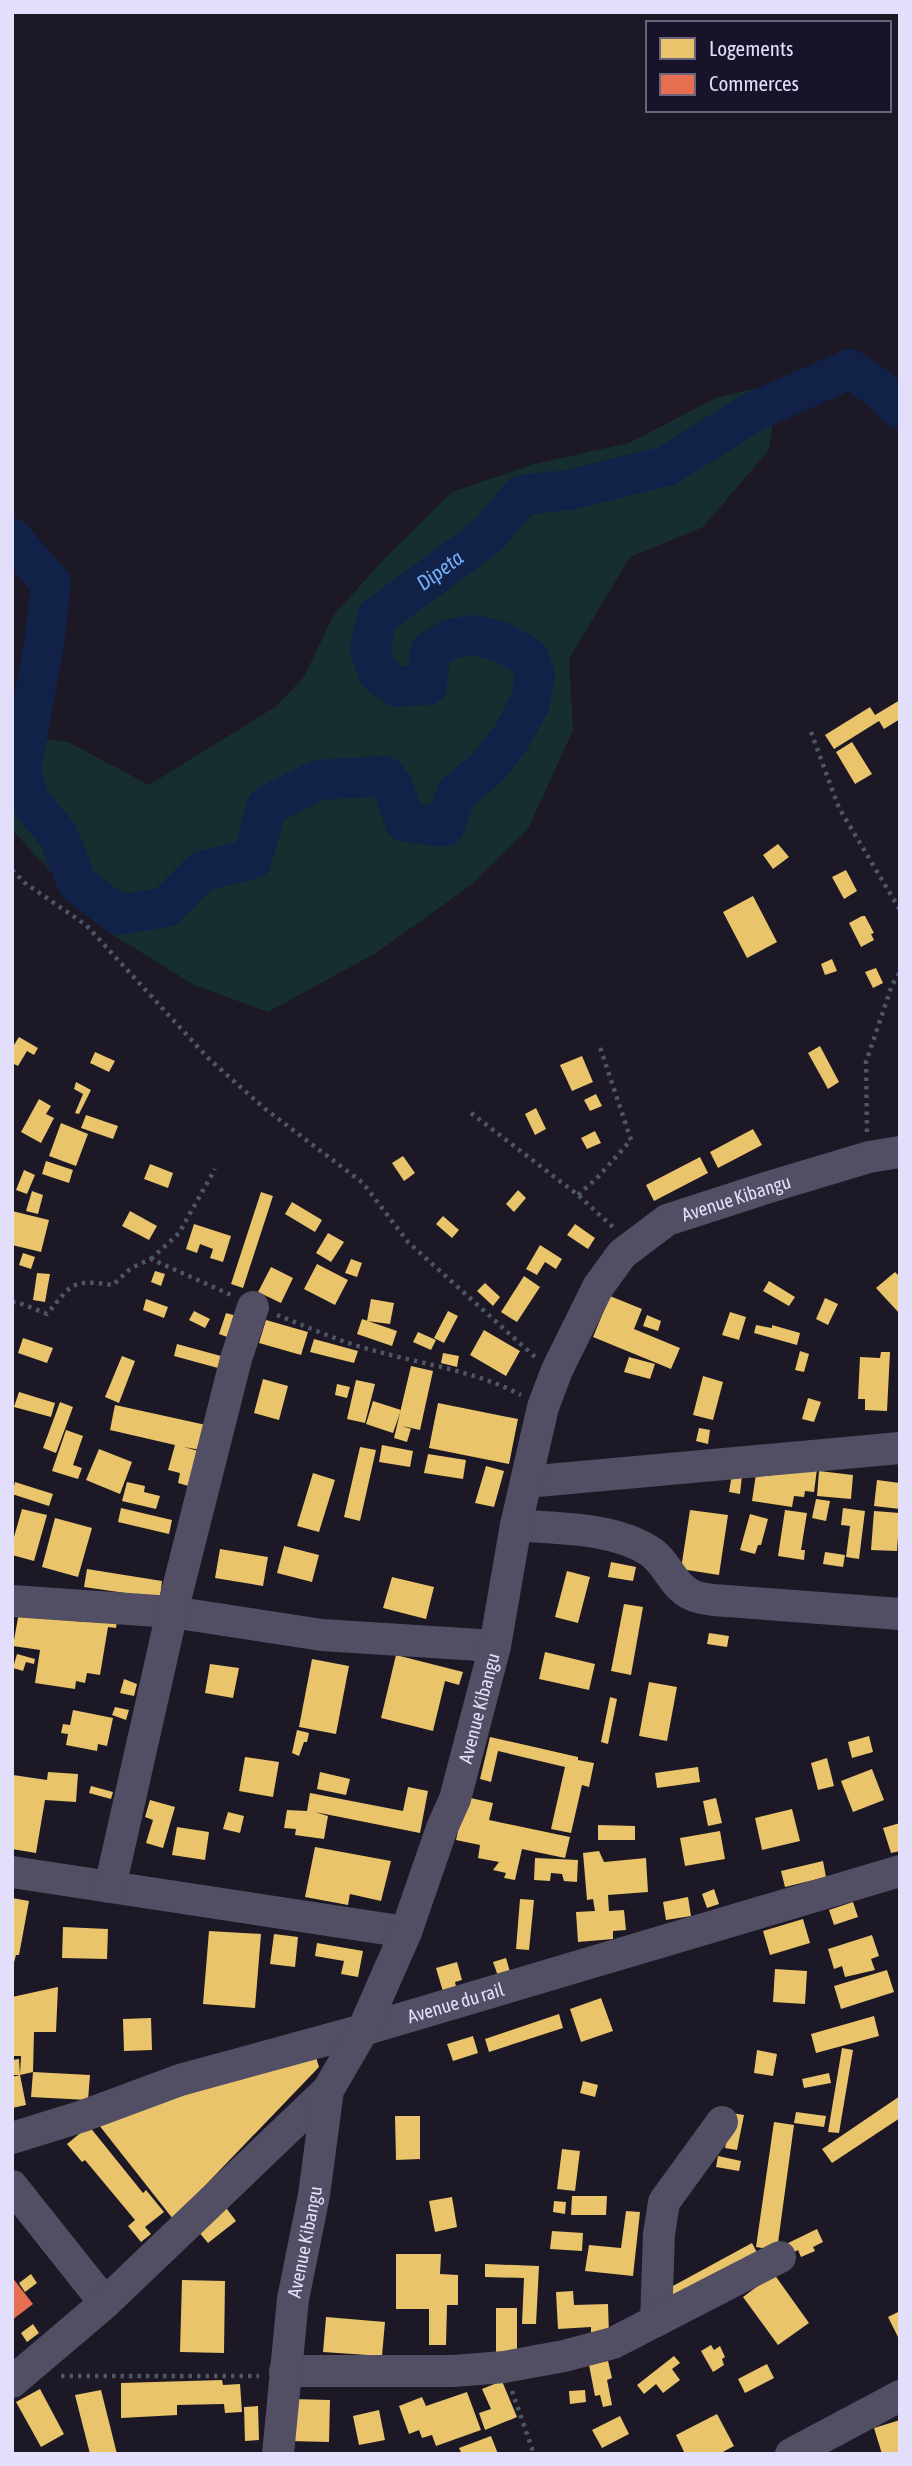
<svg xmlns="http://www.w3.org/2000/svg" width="912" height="2466" viewBox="0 0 912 2466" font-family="'Asap Condensed',sans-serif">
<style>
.green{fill:#172e31}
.homes{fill:#e9c46a}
.shops{fill:#e76f51}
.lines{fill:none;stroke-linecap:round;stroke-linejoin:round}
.river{stroke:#122147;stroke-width:40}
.path{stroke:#4c5665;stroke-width:4.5;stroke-dasharray:3.5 5;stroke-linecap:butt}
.minor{stroke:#524e64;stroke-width:32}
.labels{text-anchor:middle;stroke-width:7;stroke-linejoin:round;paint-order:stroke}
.street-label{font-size:19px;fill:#e4defd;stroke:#19132a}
.water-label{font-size:21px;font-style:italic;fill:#74aef5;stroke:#19132a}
</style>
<rect width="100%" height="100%" fill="#1c1825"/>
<!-- green -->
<path class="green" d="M779 383 769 450 703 527 630 557 569 659 573 730 528 829 471 885 376 953 268 1012 194 985 105 930 12 830V735L68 742 149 785 275 707 304 677 333 616 385 558 452 492 534 464 629 443 716 398Z"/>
<!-- homes -->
<g class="homes">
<path d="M900 700V719L884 729 879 721 834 749 825 735 870 707 875 715Z"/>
<path d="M852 742 872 774 855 784 836 752Z"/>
<path d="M778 844 789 857 773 869 763 855Z"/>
<path d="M846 870 857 891 844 899 832 877Z"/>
<path d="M753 896 777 942 747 958 723 912Z"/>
<path d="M862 916H865L874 933 871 934 874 940 861 947 849 923Z"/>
<path d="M832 959 837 971 825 975 821 964Z"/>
<path d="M876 968 883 983 873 988 865 972Z"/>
<path d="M19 1037 38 1048 34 1055 27 1051 18 1066 12 1063V1048Z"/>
<path d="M820 1046 839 1082 828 1089 808 1053Z"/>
<path d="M95 1052 115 1061 109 1072 90 1063Z"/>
<path d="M582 1056 593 1082 572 1091 560 1065Z"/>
<path d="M76 1082 91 1090 79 1114 75 1113 83 1094 74 1089Z"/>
<path d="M596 1094 602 1106 590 1111 584 1100Z"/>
<path d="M39 1099 51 1106 46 1114 54 1118 41 1143 21 1132Z"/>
<path d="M536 1108 546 1129 535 1135 525 1114Z"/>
<path d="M86 1115 118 1126 113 1139 81 1128Z"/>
<path d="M61 1123 88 1134 76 1166 49 1156Z"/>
<path d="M753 1129 762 1145 718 1168 710 1152Z"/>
<path d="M595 1131 601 1143 587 1149 581 1138Z"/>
<path d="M403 1156 415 1173 404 1181 392 1163Z"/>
<path d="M700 1157 708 1173 654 1201 646 1185Z"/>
<path d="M46 1161 73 1170 69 1183 42 1174Z"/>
<path d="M150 1164 173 1173 168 1188 144 1179Z"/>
<path d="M24 1170 35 1175 27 1194 16 1190Z"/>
<path d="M518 1190 526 1198 514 1212 506 1204Z"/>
<path d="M32 1191 43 1195 38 1214 26 1211Z"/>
<path d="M261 1192 273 1196 243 1288 231 1284Z"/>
<path d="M292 1202 322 1220 315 1232 285 1214Z"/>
<path d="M12 1211 49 1220 41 1252 12 1245Z"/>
<path d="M130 1211 157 1226 149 1240 122 1226Z"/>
<path d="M443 1216 459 1230 452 1238 436 1224Z"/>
<path d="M194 1224 231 1236 223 1262 210 1258 213 1249 200 1244 197 1253 186 1249Z"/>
<path d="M575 1224 595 1238 588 1249 567 1235Z"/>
<path d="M328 1233 344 1242 331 1262 316 1253Z"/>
<path d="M540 1245 562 1259 556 1269 545 1262 537 1275 526 1269Z"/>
<path d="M23 1253 35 1257 31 1269 19 1265Z"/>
<path d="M351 1259 362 1263 357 1277 345 1273Z"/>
<path d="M317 1264 348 1280 335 1305 304 1289Z"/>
<path d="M271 1267 293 1278 281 1303 258 1292Z"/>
<path d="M155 1271 165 1274 161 1286 151 1282Z"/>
<path d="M895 1272 900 1277V1314L876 1288Z"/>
<path d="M37 1273 50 1274 45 1302 33 1300Z"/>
<path d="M524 1276 540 1287 517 1322 501 1312Z"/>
<path d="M769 1281 795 1297 789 1306 763 1291Z"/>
<path d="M485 1283 500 1297 493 1306 477 1291Z"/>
<path d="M610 1296 642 1309 634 1329 680 1348 671 1369 593 1337Z"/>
<path d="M825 1298 838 1304 828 1325 816 1319Z"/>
<path d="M146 1299 168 1307 164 1318 143 1310Z"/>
<path d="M371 1299 394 1303 390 1324 367 1321Z"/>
<path d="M194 1311 210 1319 205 1328 189 1320Z"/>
<path d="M448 1311 458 1316 444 1343 434 1338Z"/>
<path d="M730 1312 746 1317 739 1340 722 1335Z"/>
<path d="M226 1313 237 1316 230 1338 219 1334Z"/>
<path d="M647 1315 661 1321 658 1331 643 1326Z"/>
<path d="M362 1319 397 1331 392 1346 357 1334Z"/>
<path d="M266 1320 308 1332 301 1355 259 1343Z"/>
<path d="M756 1325 772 1328V1325L800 1333 797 1345 754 1333Z"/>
<path d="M484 1330 520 1351 506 1376 470 1355Z"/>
<path d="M418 1332 436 1340 431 1350 413 1342Z"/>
<path d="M23 1338 53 1348 47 1363 18 1353Z"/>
<path d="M314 1339 358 1351 354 1363 310 1352Z"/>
<path d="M177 1344 221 1356 218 1368 174 1356Z"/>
<path d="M800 1351 809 1354 804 1372 795 1370Z"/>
<path d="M881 1352H890L887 1411 865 1410V1399H858L860 1357 880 1358Z"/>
<path d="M443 1353 459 1356 457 1367 441 1363Z"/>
<path d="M122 1356 135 1361 119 1403 105 1397Z"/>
<path d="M629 1357 655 1364 650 1379 624 1372Z"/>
<path d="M411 1366 433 1371 420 1430 402 1426 411 1429 407 1442 394 1438Z"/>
<path d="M703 1376 723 1382 713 1420 693 1415Z"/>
<path d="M263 1379 288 1386 279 1420 254 1413Z"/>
<path d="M356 1380 375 1384 365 1423 347 1419Z"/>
<path d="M337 1384 350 1387 347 1398 335 1395Z"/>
<path d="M19 1392 55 1403 51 1417 14 1407Z"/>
<path d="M808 1398 821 1402 814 1422 802 1419Z"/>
<path d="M373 1401 401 1410 393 1433 366 1424Z"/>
<path d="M60 1402 73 1407 56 1453 43 1448Z"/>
<path d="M438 1403 518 1419 509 1464 429 1448Z"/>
<path d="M115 1405 206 1425 201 1450 184 1447 202 1452 192 1487 178 1483 180 1473 168 1470 175 1445 110 1430Z"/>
<path d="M699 1428 710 1430 708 1444 696 1441Z"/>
<path d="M66 1430 83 1436 73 1465 82 1468 78 1479 52 1471Z"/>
<path d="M382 1445 413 1451 410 1467 379 1462Z"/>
<path d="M360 1447 376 1450 360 1521 344 1517Z"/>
<path d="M99 1449 132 1462 120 1494 86 1480Z"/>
<path d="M428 1454 466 1460 463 1479 424 1473Z"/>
<path d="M773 1462 817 1469 814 1492 805 1491 804 1497 794 1496 792 1507 752 1501 756 1474 771 1476Z"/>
<path d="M486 1466 504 1471 494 1507 475 1503Z"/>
<path d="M819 1471 853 1475 851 1499 817 1496Z"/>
<path d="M313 1473 335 1480 319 1532 297 1526Z"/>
<path d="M732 1474 742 1475 740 1494 729 1492Z"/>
<path d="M877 1480 900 1483V1509L874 1506Z"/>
<path d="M15 1482 53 1494 49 1506 12 1494Z"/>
<path d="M127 1482 145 1486 144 1492 160 1496 156 1509 122 1501Z"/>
<path d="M816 1499 830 1501 826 1521 812 1518Z"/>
<path d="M121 1508 172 1520 169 1534 118 1522Z"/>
<path d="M843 1508 865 1511 859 1559 846 1557 850 1526 841 1525Z"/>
<path d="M22 1509 47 1515 34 1561 12 1555V1544Z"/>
<path d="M690 1510 728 1515 719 1575 681 1569Z"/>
<path d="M785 1510 807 1513 801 1550H805L804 1560 778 1556Z"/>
<path d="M874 1511 900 1513V1537H898L897 1551 871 1550Z"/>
<path d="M750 1514 768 1519 761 1545H758L755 1554 740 1550Z"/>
<path d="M55 1518 92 1528 78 1577 42 1567Z"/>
<path d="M284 1546 319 1555 312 1582 277 1573Z"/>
<path d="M220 1549 268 1557 263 1586 215 1578Z"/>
<path d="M825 1552 845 1555 843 1567 823 1564Z"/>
<path d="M611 1562 636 1567 633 1581 608 1577Z"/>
<path d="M87 1569 162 1581 160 1598 84 1587Z"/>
<path d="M567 1571 590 1577 578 1623 555 1617Z"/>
<path d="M392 1577 434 1587 426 1619 383 1608Z"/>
<path d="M624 1604 643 1607 631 1675 611 1671Z"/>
<path d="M84 1608 118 1613 116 1628 108 1627 100 1675 87 1673 85 1683 76 1681 75 1689 35 1683 40 1650 13 1646 19 1612 82 1622Z"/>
<path d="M709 1633 729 1636 727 1647 707 1644Z"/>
<path d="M545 1652 595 1664 589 1690 539 1679Z"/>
<path d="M17 1654 35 1659 34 1664 26 1662 23 1671 13 1668Z"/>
<path d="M396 1655 463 1672 459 1685 445 1681 433 1731 381 1718Z"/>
<path d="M312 1659 349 1666 336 1734 299 1727Z"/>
<path d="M210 1664 239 1668 233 1698 205 1693Z"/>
<path d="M124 1679 137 1684 134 1696 120 1693Z"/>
<path d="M649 1682 677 1687 667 1741 639 1736Z"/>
<path d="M610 1697 617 1699 608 1744 601 1742Z"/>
<path d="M115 1707 129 1710 126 1720 112 1715Z"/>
<path d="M73 1710 113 1718 107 1746 98 1744 97 1751 66 1745 68 1734 61 1733 63 1724 70 1725Z"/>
<path d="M297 1730 309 1733 307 1742H304L299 1756 292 1753Z"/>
<path d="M869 1736 873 1752 852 1758 848 1742Z"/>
<path d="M490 1737 578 1757V1760L594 1763 589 1787 582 1785 571 1833 551 1829 565 1767 498 1751 491 1782 480 1779Z"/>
<path d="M245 1757 279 1762 273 1797 239 1791Z"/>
<path d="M827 1758 834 1786 818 1790 811 1763Z"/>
<path d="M698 1767 700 1782 657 1788 655 1773Z"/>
<path d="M872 1769 884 1800 853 1812 841 1781Z"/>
<path d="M48 1772 78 1774 76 1802 45 1800 36 1853 12 1849 13 1775 47 1780Z"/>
<path d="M320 1772 350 1779 346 1795 317 1789Z"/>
<path d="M91 1786 113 1792 111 1799 89 1793Z"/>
<path d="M408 1787 428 1791 420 1833 315 1812 328 1816 324 1839 295 1835 296 1829 284 1828 287 1810 307 1811 310 1793 403 1811Z"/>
<path d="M466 1797 493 1803 489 1820 570 1837 565 1858 522 1849 515 1880 504 1878 506 1873 493 1870 499 1862 478 1858 480 1845 456 1840Z"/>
<path d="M716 1798 722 1823 708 1826 703 1801Z"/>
<path d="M150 1800 175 1807 163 1848 146 1843 153 1820 145 1817Z"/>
<path d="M792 1809 800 1841 762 1850 755 1818Z"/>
<path d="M228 1812 244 1816 240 1833 223 1829Z"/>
<path d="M900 1823V1851L891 1853 883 1828Z"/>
<path d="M598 1825 635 1826V1840H598Z"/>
<path d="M177 1827 209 1832 205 1860 172 1855Z"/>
<path d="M720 1831 725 1859 685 1866 680 1838Z"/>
<path d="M315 1847 391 1861 381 1901 350 1894 348 1905 305 1897Z"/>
<path d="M599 1851 604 1862 646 1858 648 1892 608 1895 609 1911 624 1910 626 1930 613 1931V1939L578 1942 576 1912 595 1911 593 1899 587 1900 583 1853Z"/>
<path d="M535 1858 578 1860 577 1882 564 1881 562 1874 551 1873 550 1881 534 1880Z"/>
<path d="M823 1861 826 1877 785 1887 781 1871Z"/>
<path d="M714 1889 719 1904 707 1908 702 1894Z"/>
<path d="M688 1897 691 1916 666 1920 663 1902Z"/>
<path d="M12 1898 29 1901 19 1955H16L13 1966Z"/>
<path d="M520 1899 534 1900 529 1950 516 1949Z"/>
<path d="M853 1902 858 1917 834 1925 829 1910Z"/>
<path d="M803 1919 810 1943 770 1955 763 1931Z"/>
<path d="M63 1927 108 1929 107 1959 62 1958Z"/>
<path d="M209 1931 261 1934 255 2008 203 2004Z"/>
<path d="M274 1934 298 1937 295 1967 270 1964Z"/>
<path d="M872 1935 879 1956 871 1959 875 1970 845 1977 842 1966 834 1969 828 1949Z"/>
<path d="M317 1943 363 1951 358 1977 341 1974 344 1961 315 1956Z"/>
<path d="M506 1958 510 1972 498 1976 493 1962Z"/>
<path d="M457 1962 462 1980 455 1982 457 1991 444 1995 436 1968Z"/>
<path d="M775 1969 807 1971 805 2004 773 2002Z"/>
<path d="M887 1970 894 1992 841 2009 834 1986Z"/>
<path d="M58 1987 56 2032H34L33 2072 20 2075H12V2060L19 2059 20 2075 21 2056H12V1997Z"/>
<path d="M601 1998 613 2031 581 2042 570 2009Z"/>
<path d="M559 2014 563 2028 489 2052 485 2039Z"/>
<path d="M874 2016 879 2036 816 2053 811 2034Z"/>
<path d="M151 2018 152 2050 124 2051 123 2019Z"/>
<path d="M473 2036 478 2053 453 2061 447 2044Z"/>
<path d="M313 2047 319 2067 173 2219 95 2120Z"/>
<path d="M842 2048 853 2050 839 2133 828 2132Z"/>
<path d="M757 2050 777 2054 773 2076 754 2073Z"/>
<path d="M33 2072 90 2075 88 2100 31 2097Z"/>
<path d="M829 2073 831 2083 804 2088 802 2079Z"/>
<path d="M20 2075 26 2105 12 2108V2077Z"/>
<path d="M583 2081 598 2085 595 2097 580 2093Z"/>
<path d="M900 2096V2118L832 2163 822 2149Z"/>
<path d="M796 2112 826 2116 824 2127 794 2123Z"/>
<path d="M732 2113 744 2115 737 2150 725 2148Z"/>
<path d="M395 2116H420V2159L396 2160Z"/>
<path d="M774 2122 794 2125 777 2250 756 2247Z"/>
<path d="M89 2126 143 2193 146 2190 164 2212 145 2227 151 2234 141 2242 128 2226 135 2220 85 2160 82 2162 67 2144Z"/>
<path d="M562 2149 580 2151 575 2191 557 2189Z"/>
<path d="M718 2156 741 2161 739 2171 716 2167Z"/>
<path d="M572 2196H607L606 2215H571Z"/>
<path d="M452 2197 457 2227 435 2232 429 2201Z"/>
<path d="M221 2201 236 2221 208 2243 192 2224Z"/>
<path d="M554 2201 566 2202 565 2214 553 2212Z"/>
<path d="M626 2211 640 2212 633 2276 585 2271 589 2245 621 2248Z"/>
<path d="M817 2229 823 2242 813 2247 815 2251 801 2257 798 2250 790 2254 786 2244Z"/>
<path d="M552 2231 583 2233 582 2251 550 2249Z"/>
<path d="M752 2243 760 2258 668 2309 660 2293Z"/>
<path d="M396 2254H441L440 2274 458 2275V2305H447L446 2345H429V2309H396Z"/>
<path d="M485 2264 539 2266 536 2324H522L524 2278 485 2277Z"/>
<path d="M31 2274 37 2283 25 2292 19 2283Z"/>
<path d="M774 2274 809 2323 778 2345 743 2297Z"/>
<path d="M182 2280 225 2281 224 2353 180 2352Z"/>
<path d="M573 2291 574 2305 608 2304 609 2335 591 2336V2327L558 2329 556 2292Z"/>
<rect x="496" y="2308" width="21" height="54"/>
<path d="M900 2311V2341L888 2317Z"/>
<path d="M326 2317 385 2322 382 2356 323 2352Z"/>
<path d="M33 2324 39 2333 27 2342 21 2333Z"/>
<path d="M711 2345 714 2350 720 2346 725 2357 722 2359 724 2365 713 2372 701 2351Z"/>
<path d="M674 2356 680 2363 672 2369 680 2380 663 2393 656 2384 644 2394 637 2385Z"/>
<path d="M608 2361 612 2378 607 2380 612 2405 603 2407 600 2395 595 2396 589 2365Z"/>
<path d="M767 2364 774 2378 745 2393 738 2379Z"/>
<path d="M222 2380 223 2385 240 2384 242 2412 225 2413 224 2404 177 2405V2415L121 2418V2383Z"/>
<path d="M502 2381 517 2417 485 2430 479 2413 491 2409 482 2389Z"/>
<path d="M40 2389 64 2434 41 2447 16 2402Z"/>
<path d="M101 2390 117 2454H90L75 2395Z"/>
<path d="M585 2390 586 2402 570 2404 569 2391Z"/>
<path d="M467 2392 481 2430 436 2446 432 2435 422 2438 419 2430 409 2434 399 2406 422 2397 426 2406Z"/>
<path d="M290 2399 330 2400 329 2442 289 2441Z"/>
<path d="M258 2406 259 2440 245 2441 244 2407Z"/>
<path d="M379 2410 385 2440 359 2445 353 2416Z"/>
<path d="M717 2414 734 2446 719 2454H685L676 2435Z"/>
<path d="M620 2416 629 2434 602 2448 592 2430Z"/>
<path d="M900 2420V2454H882L874 2428Z"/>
<path d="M491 2436 498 2454H462L459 2448Z"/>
</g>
<!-- shops -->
<path class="shops" d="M12 2277 33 2304 12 2320Z"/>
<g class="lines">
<!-- river -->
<path class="river" id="s1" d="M12 538 51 583 44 644 21 770 29 800 58 835 77 883 118 915 166 907 202 871 252 859 267 806 319 780 384 776 393 786 405 822 444 827 457 793 488 767 511 738 530 703 535 675 529 658 502 642 474 635 451 639 430 651 427 685 398 687 379 674 370 651 377 617 487 536 522 495 569 490 667 466 751 413 850 369 881 390 900 409"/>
<!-- path -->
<g class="path">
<path d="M811 732 839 808 900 910"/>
<path d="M12 870 25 883 86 925 208 1058 264 1108 363 1183 408 1242 535 1357"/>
<path d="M471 1113 578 1195 615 1229"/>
<path d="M867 1132 866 1062 892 985 900 972"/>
<path d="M578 1195 597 1178 631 1140 599 1044"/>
<path d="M151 1259 179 1233 215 1169"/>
<path d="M12 1302H17L47 1314C73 1283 71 1279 113 1285L131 1268 151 1259 231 1295"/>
<path d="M277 1315C308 1327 340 1342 372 1350 421 1364 476 1371 521 1395"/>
<path d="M61 2376H259"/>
<path d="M512 2391 534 2454"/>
</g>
<!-- minor -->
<g class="minor">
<path d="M526 1482 900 1448"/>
<path d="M516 1525C559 1529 610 1527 648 1550 667 1561 672 1586 692 1595 698 1598 707 1599 713 1600L900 1614"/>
<path d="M12 1601 172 1612 322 1635 495 1646"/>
<path d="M12 1872 406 1932"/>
<path d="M110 1887 172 1612 236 1359 253 1307"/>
<path id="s2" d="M12 2138 83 2116 180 2080 363 2030 900 1871"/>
<path d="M12 2186 105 2303"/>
<path d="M656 2321 659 2234 664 2202 722 2122"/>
<path d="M285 2371H453L504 2367 564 2356 613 2343 780 2257"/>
<path d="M12 2382 105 2303 328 2090"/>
<path id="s3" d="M278 2454 293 2299 314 2195 328 2090 363 2030 406 1932 442 1828 455 1799 495 1646 516 1525 543 1407 557 1370 598 1287 622 1254 667 1220 769 1187 869 1157 900 1152"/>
<path d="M791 2454 900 2396"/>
</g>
</g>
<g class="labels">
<!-- street labels -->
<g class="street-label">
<text dy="7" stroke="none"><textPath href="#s3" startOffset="1390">Avenue Kibangu</textPath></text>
<text dy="7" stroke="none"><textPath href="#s3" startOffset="780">Avenue Kibangu</textPath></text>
<text dy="7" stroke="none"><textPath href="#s2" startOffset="464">Avenue du rail</textPath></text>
<text dy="7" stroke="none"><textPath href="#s3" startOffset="214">Avenue Kibangu</textPath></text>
</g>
<!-- water labels -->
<g class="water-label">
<text dy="7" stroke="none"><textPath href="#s1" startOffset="1381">Dipeta</textPath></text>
</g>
</g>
<!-- border -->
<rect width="912" height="2466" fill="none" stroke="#e4defd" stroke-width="28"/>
<!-- legend -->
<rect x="646" y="21" width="245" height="91" fill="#19132a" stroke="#6a647e" stroke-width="2"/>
<rect x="660" y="38" width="35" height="21" fill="#e9c46a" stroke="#6a647e" stroke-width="2"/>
<text x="709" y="56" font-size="21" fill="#e4defd">Logements</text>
<rect x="660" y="74" width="35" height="21" fill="#e76f51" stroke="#6a647e" stroke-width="2"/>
<text x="709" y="91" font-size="21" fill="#e4defd">Commerces</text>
</svg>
